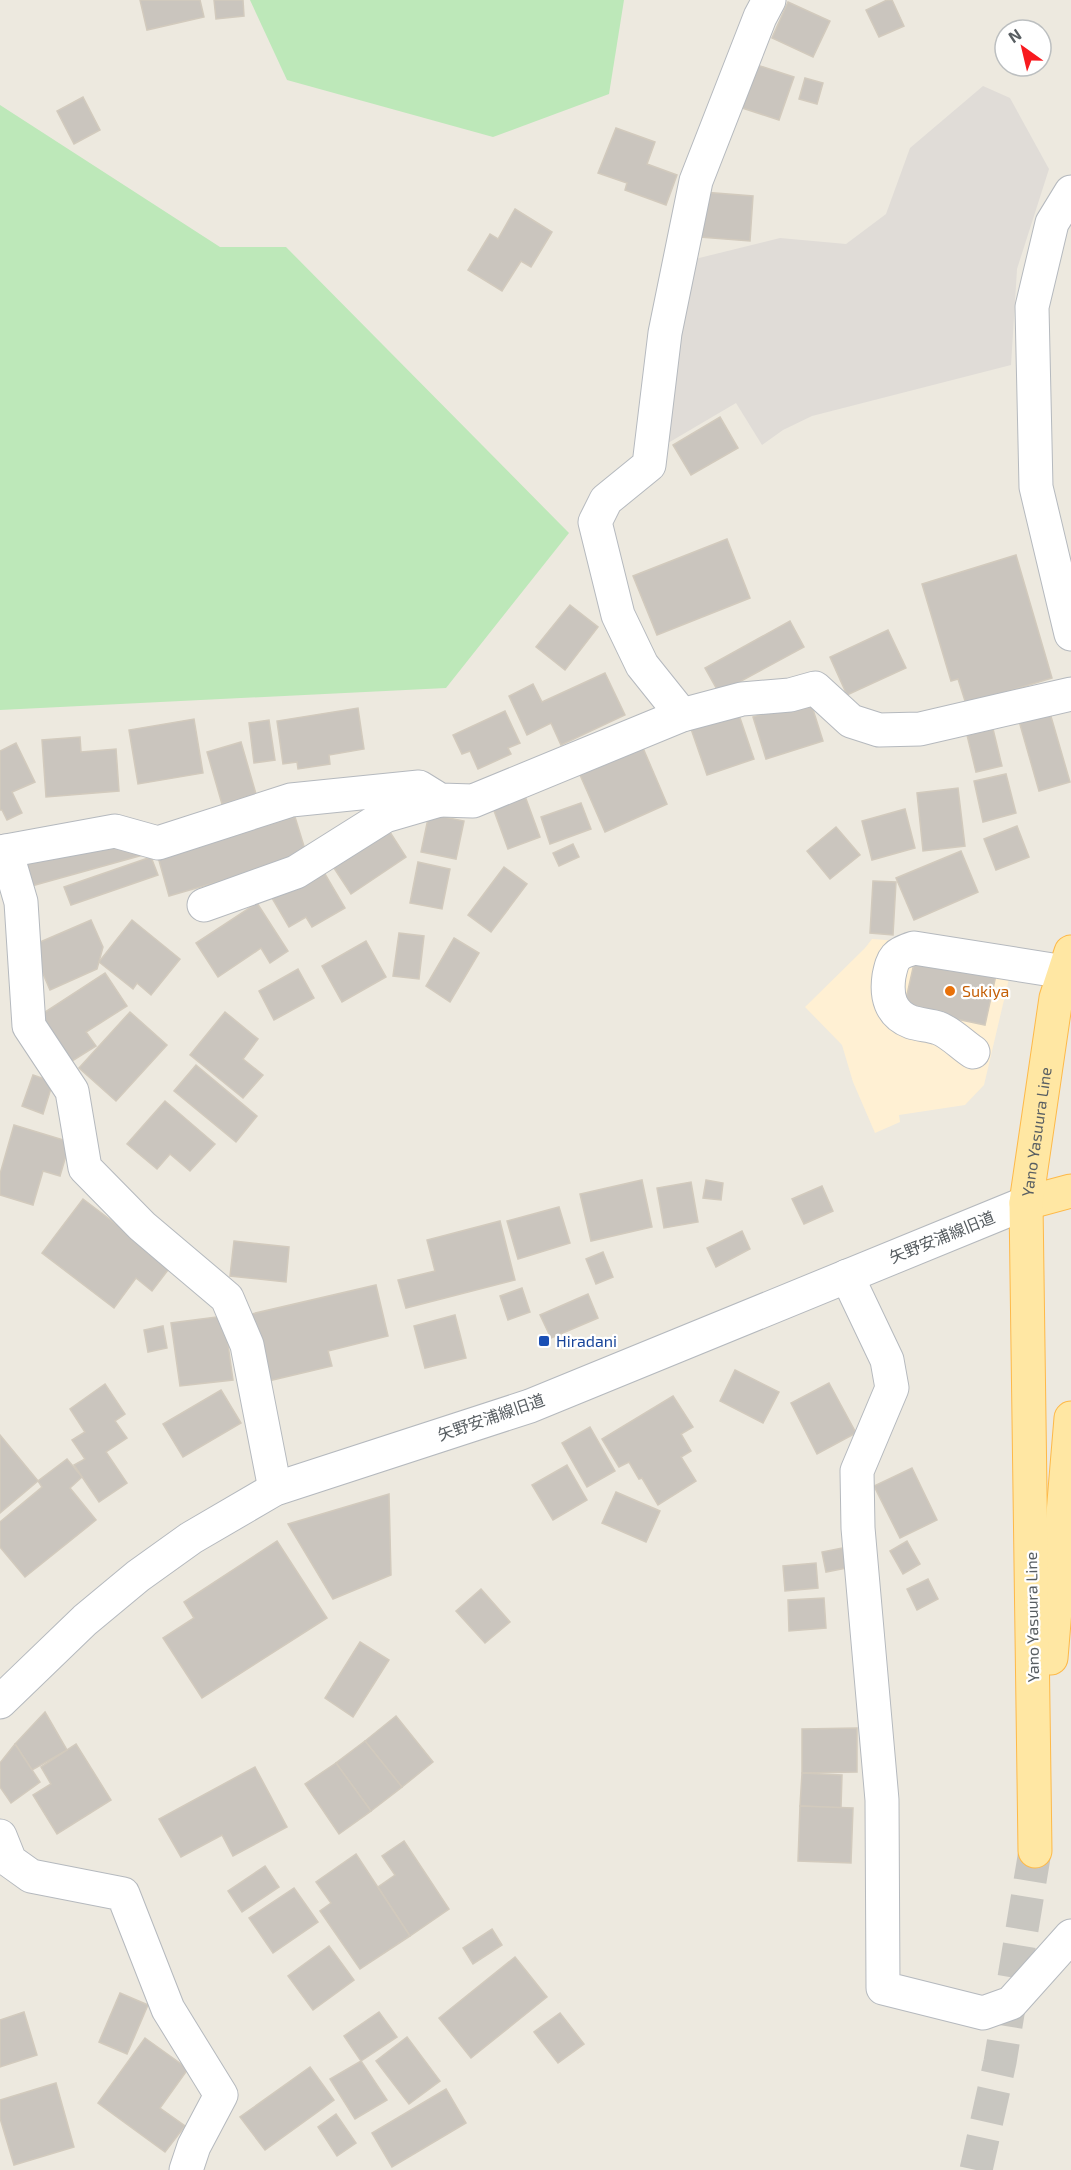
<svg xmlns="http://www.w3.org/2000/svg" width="1071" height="2170" viewBox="0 0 1071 2170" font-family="'Exo 2','Noto Sans JP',sans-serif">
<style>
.commercial{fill:#fff0d3}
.industrial{fill:#e0dcd7}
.green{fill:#bde8b9}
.building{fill:#cac5be;stroke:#d2cabd;stroke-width:1.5}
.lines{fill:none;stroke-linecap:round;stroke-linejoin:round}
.major-tunnel{stroke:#c8c6c0;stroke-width:33;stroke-dasharray:33 16;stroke-linecap:butt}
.minor-casing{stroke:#b5b9be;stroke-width:35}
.major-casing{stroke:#feb948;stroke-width:35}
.minor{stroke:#fff;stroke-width:33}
.major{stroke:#ffe7a3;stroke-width:33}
.food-dot{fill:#e8710a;stroke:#fff;stroke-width:2}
.transit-dot{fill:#1a4fb4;stroke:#fff;stroke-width:2}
.labels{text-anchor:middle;stroke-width:4.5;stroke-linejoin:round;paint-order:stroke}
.food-label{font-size:16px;fill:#c56008;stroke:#fff;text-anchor:start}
.street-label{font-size:16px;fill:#585e62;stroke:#fff}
.transit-label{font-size:16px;fill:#164399;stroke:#fff;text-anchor:start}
</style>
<rect width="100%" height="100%" fill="#ede9df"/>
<!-- commercial -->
<path class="commercial" d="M872 939 1016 949 984 1085 965 1105 899 1115 900 1122 875 1133 853 1082 842 1045 805 1007 865 948Z"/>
<!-- industrial -->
<path class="industrial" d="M983 86 1010 98 1049 169 1017 269 1011 365 812 416 783 430 762 445 736 403 668 443 687 261 780 238 846 244 886 214 910 148Z"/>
<!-- green -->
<g class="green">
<path d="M250 0H624L609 94 493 137 287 80Z"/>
<path d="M0 105 220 247H286L569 533 446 688 0 710Z"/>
</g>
<!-- building -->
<g class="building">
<path d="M140 0H200L204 17 147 30Z"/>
<path d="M214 0H243L244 16 216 19Z"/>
<path d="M887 0H892L904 26 879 37 866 10Z"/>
<path d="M788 2 830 21 813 57 772 38Z"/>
<path d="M748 62 794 77 779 120 733 105Z"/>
<path d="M805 78 823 83 817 104 799 99Z"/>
<path d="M83 97 100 130 74 144 57 111Z"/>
<path d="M616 128 655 142 647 164 677 175 666 205 625 190 627 183 598 173Z"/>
<path d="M703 192 753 196 750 241 700 237Z"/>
<path d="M515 209 552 232 531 267 521 261 502 291 468 270 490 234 498 239Z"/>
<path d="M720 417 738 448 691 475 673 445Z"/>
<path d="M727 539 750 598 657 635 633 576Z"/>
<path d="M1016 555 1052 678 966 704 958 679 951 681 922 584Z"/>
<path d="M570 605 598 627 565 670 536 647Z"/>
<path d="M790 621 804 647 719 693 705 668Z"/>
<path d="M888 630 906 668 847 695 830 657Z"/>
<path d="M605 673 625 715 561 745 551 723 527 735 509 696 533 684 542 702Z"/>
<path d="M810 700 823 741 766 759 753 717Z"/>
<path d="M358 708 364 749 329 755 330 764 298 769 297 762 283 764 277 721Z"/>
<path d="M737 709 754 759 707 775 690 726Z"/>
<path d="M505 711 520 743 508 748 511 754 478 769 470 751 462 754 453 735Z"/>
<path d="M1050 713 1070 782 1039 791 1019 721Z"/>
<path d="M194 719 203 773 138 784 129 730Z"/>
<path d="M269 720 275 760 254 763 249 723Z"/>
<path d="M993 729 1002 766 976 772 967 735Z"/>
<path d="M80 737 81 752 116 749 119 791 46 797 42 740Z"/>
<path d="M241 742 256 794 222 804 207 752Z"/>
<path d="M16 743 35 782 12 792 22 813 7 820 2 810H0V751Z"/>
<path d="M643 748 667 804 605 832 580 775Z"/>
<path d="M1006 774 1016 813 983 822 974 781Z"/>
<path d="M958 788 965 846 923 851 917 793Z"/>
<path d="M525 796 540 837 508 849 493 808Z"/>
<path d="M581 803 591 829 550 844 541 817Z"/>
<path d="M905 809 915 848 872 860 862 821Z"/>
<path d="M429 814 464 821 456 859 421 852Z"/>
<path d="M295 817 307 856 169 896 158 857Z"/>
<path d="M386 826 406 857 351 894 330 862Z"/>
<path d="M1017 826 1029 857 996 870 984 839Z"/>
<path d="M836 827 860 855 830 879 807 851Z"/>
<path d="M115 837 150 853 28 887 25 853Z"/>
<path d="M573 844 579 857 559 866 553 853Z"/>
<path d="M961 851 978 892 914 920 896 878Z"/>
<path d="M151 857 158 875 71 905 64 887Z"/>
<path d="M418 862 450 869 442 909 410 903Z"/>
<path d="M504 867 527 884 491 932 468 915Z"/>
<path d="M322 869 345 908 312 927 306 917 289 927 272 898Z"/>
<path d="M873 881 896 882 893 935 870 933Z"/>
<path d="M257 903 288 951 270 963 261 948 218 977 196 943Z"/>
<path d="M91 920 103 947 97 969 50 990 31 946Z"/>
<path d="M132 920 180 959 151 995 137 983 133 989 99 962Z"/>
<path d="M399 933 424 936 419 979 393 976Z"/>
<path d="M454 938 479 953 450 1002 426 986Z"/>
<path d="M366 941 386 977 342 1002 322 966Z"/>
<path d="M915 959 996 975 985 1025 904 1008Z"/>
<path d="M298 969 314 998 274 1020 259 991Z"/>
<path d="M105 973 127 1006 86 1032 96 1046 69 1063 39 1016Z"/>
<path d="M130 1012 167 1045 116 1101 79 1068Z"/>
<path d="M225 1012 258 1039 243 1059 263 1075 243 1098 190 1055Z"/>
<path d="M196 1065 257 1116 236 1142 174 1091Z"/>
<path d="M33 1075 53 1082 43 1114 22 1106Z"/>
<path d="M165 1101 215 1144 190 1171 170 1154 157 1169 127 1144Z"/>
<path d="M14 1125 70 1142 60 1176 43 1171 33 1205 0 1195V1174Z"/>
<path d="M642 1180 652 1227 591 1241 580 1194Z"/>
<path d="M706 1180 723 1183 721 1200 703 1198Z"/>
<path d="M691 1182 698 1222 664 1228 657 1188Z"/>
<path d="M822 1186 833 1211 804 1224 792 1199Z"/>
<path d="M83 1199 171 1266 152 1291 136 1278 114 1308 42 1253Z"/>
<path d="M559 1207 570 1243 518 1259 507 1221Z"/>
<path d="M500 1221 515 1280 406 1308 398 1280 435 1271 427 1240Z"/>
<path d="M742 1231 750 1249 716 1267 707 1248Z"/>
<path d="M234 1241 289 1247 286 1282 230 1276Z"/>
<path d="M603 1252 613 1277 596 1284 586 1259Z"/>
<path d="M376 1285 388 1336 328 1351 332 1366 264 1382 247 1315Z"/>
<path d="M522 1288 530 1312 508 1320 500 1296Z"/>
<path d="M588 1294 598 1318 551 1338 540 1315Z"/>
<path d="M455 1315 466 1358 425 1368 414 1326Z"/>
<path d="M224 1316 233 1380 180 1386 171 1323Z"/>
<path d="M163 1326 167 1348 148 1352 144 1330Z"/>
<path d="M735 1370 779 1392 763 1423 720 1401Z"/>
<path d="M829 1383 856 1433 817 1454 791 1403Z"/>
<path d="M105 1384 125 1414 115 1421 127 1438 106 1452 127 1483 99 1502 74 1465 85 1459 72 1440 85 1432 70 1409Z"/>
<path d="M221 1390 241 1423 183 1457 163 1424Z"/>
<path d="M673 1396 693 1427 681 1434 691 1451 681 1457 696 1481 658 1505 642 1478 639 1479 629 1462 619 1467 602 1439Z"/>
<path d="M590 1427 615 1471 587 1487 562 1443Z"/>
<path d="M0 1435 38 1481 0 1513Z"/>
<path d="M67 1459 82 1477 70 1488 96 1520 25 1577 0 1547V1522L42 1487 38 1481Z"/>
<path d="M567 1465 587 1500 553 1520 532 1485Z"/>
<path d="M912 1468 937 1520 900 1538 874 1486Z"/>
<path d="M616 1492 660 1511 646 1542 602 1523Z"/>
<path d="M389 1494 391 1575 333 1599 288 1524Z"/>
<path d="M277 1541 327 1618 202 1698 163 1638 194 1618 184 1602Z"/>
<path d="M907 1541 920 1564 903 1574 890 1551Z"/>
<path d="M848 1547 852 1567 826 1572 822 1552Z"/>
<path d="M816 1563 818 1588 785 1591 783 1566Z"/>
<path d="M928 1579 938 1599 917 1610 907 1589Z"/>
<path d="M481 1589 510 1622 485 1643 456 1611Z"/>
<path d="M824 1598 826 1628 789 1631 788 1600Z"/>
<path d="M360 1642 389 1660 353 1717 325 1698Z"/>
<path d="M45 1712 67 1750 32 1770 15 1744Z"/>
<path d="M396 1716 433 1762 402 1787 365 1741Z"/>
<path d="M857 1728V1772L802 1773V1729Z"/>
<path d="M365 1741 402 1787 371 1811 336 1763Z"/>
<path d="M15 1744 40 1782 11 1803 0 1787V1763Z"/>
<path d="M76 1744 111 1800 57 1834 33 1795 51 1784 41 1767Z"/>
<path d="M336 1763 371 1811 339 1834 305 1784Z"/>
<path d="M255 1767 287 1827 233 1856 222 1835 181 1857 159 1819Z"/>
<path d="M802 1773 842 1775 841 1808 800 1806Z"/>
<path d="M800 1806 853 1808 851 1863 798 1861Z"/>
<path d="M404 1841 449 1909 410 1936 378 1887 395 1875 382 1856Z"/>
<path d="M356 1854 410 1936 360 1969 320 1911 331 1903 316 1882Z"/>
<path d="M265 1866 279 1887 242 1912 228 1891Z"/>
<path d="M294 1888 318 1922 273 1953 249 1918Z"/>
<path d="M492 1929 502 1945 473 1964 463 1948Z"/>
<path d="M329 1946 354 1980 313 2010 288 1976Z"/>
<path d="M515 1957 547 1997 471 2058 439 2018Z"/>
<path d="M120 1993 148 2005 127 2054 99 2042Z"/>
<path d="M24 2012 37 2055 0 2067V2020Z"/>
<path d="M379 2012 397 2037 361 2061 344 2036Z"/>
<path d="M560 2013 584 2044 558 2063 534 2032Z"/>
<path d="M407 2037 440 2081 409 2104 376 2061Z"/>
<path d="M145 2038 188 2069 160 2108 185 2126 165 2152 98 2103Z"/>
<path d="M361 2061 387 2100 355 2119 330 2079Z"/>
<path d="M310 2067 334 2100 265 2150 240 2117Z"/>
<path d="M56 2083 74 2147 14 2165 0 2118V2100Z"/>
<path d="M446 2089 466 2123 392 2167 372 2133Z"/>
<path d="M336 2114 356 2143 337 2156 318 2127Z"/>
</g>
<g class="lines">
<!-- major-tunnel -->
<path class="major-tunnel" d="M976 2170 1000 2062 1035 1851"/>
<defs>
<g id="minor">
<path d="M1071 192 1052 223 1032 307 1036 487 1071 634"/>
<path d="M682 715 642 665 618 615 595 522 606 500 649 465 665 333 696 181 760 17 769 0"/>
<path d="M6 851 115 831 158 843 291 800 419 787 440 800 473 801 682 715 742 699 790 695 815 688 851 721 879 730 920 729 1071 694"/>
<path d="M0 852 6 851 21 902 29 1026 72 1091 85 1168 142 1226 227 1298 247 1345 275 1489"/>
<path d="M204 905 296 872 385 816 440 800"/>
<path d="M973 1052C962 1045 950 1032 938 1028 930 1025 920 1025 911 1022 890 1014 886 996 889 976 893 957 895 954 914 948L1065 972"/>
<path d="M847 1276 887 1360 892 1388 857 1471 858 1528 882 1800 883 1988 983 2013 1011 2003 1071 1936"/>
<path d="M0 1702 85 1620 138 1576 191 1538 275 1489 530 1406 1026 1203"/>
<path d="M0 1836 10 1861 31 1876 123 1894 168 2009 221 2095 194 2146 186 2170"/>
</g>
<g id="major">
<path d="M1026 1203 1071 1191"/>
<path d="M1051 1658 1071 1418"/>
<path id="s1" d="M1035 1851 1026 1203 1056 998 1071 952"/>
</g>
</defs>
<!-- minor casing -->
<use href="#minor" class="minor-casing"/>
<!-- major casing -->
<use href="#major" class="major-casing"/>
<!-- minor -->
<use href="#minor" class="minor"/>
<!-- major -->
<use href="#major" class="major"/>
</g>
<!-- markers -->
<circle class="food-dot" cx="950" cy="991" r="6"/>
<rect class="transit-dot" x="538" y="1335" width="12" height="12" rx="3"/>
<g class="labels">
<!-- food labels -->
<g class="food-label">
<text x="962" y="997">Sukiya</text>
</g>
<!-- street labels -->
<g class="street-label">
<text dy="6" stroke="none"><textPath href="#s1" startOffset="720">Yano Yasuura Line</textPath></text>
<text transform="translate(942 1237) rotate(-22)" y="6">矢野安浦線旧道</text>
<text transform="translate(491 1417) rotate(-19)" y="6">矢野安浦線旧道</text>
<text transform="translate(1032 1617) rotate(-91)" y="6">Yano Yasuura Line</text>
</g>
<!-- transit labels -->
<g class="transit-label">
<text x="556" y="1347">Hiradani</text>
</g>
</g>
<!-- north arrow -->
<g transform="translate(1023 48) rotate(326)"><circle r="28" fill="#ffffff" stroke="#bcbfc0" stroke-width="1.5"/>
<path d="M0-4.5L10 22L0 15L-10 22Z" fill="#f81a1f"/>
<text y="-9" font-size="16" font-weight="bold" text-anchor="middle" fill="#585e62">N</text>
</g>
</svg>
